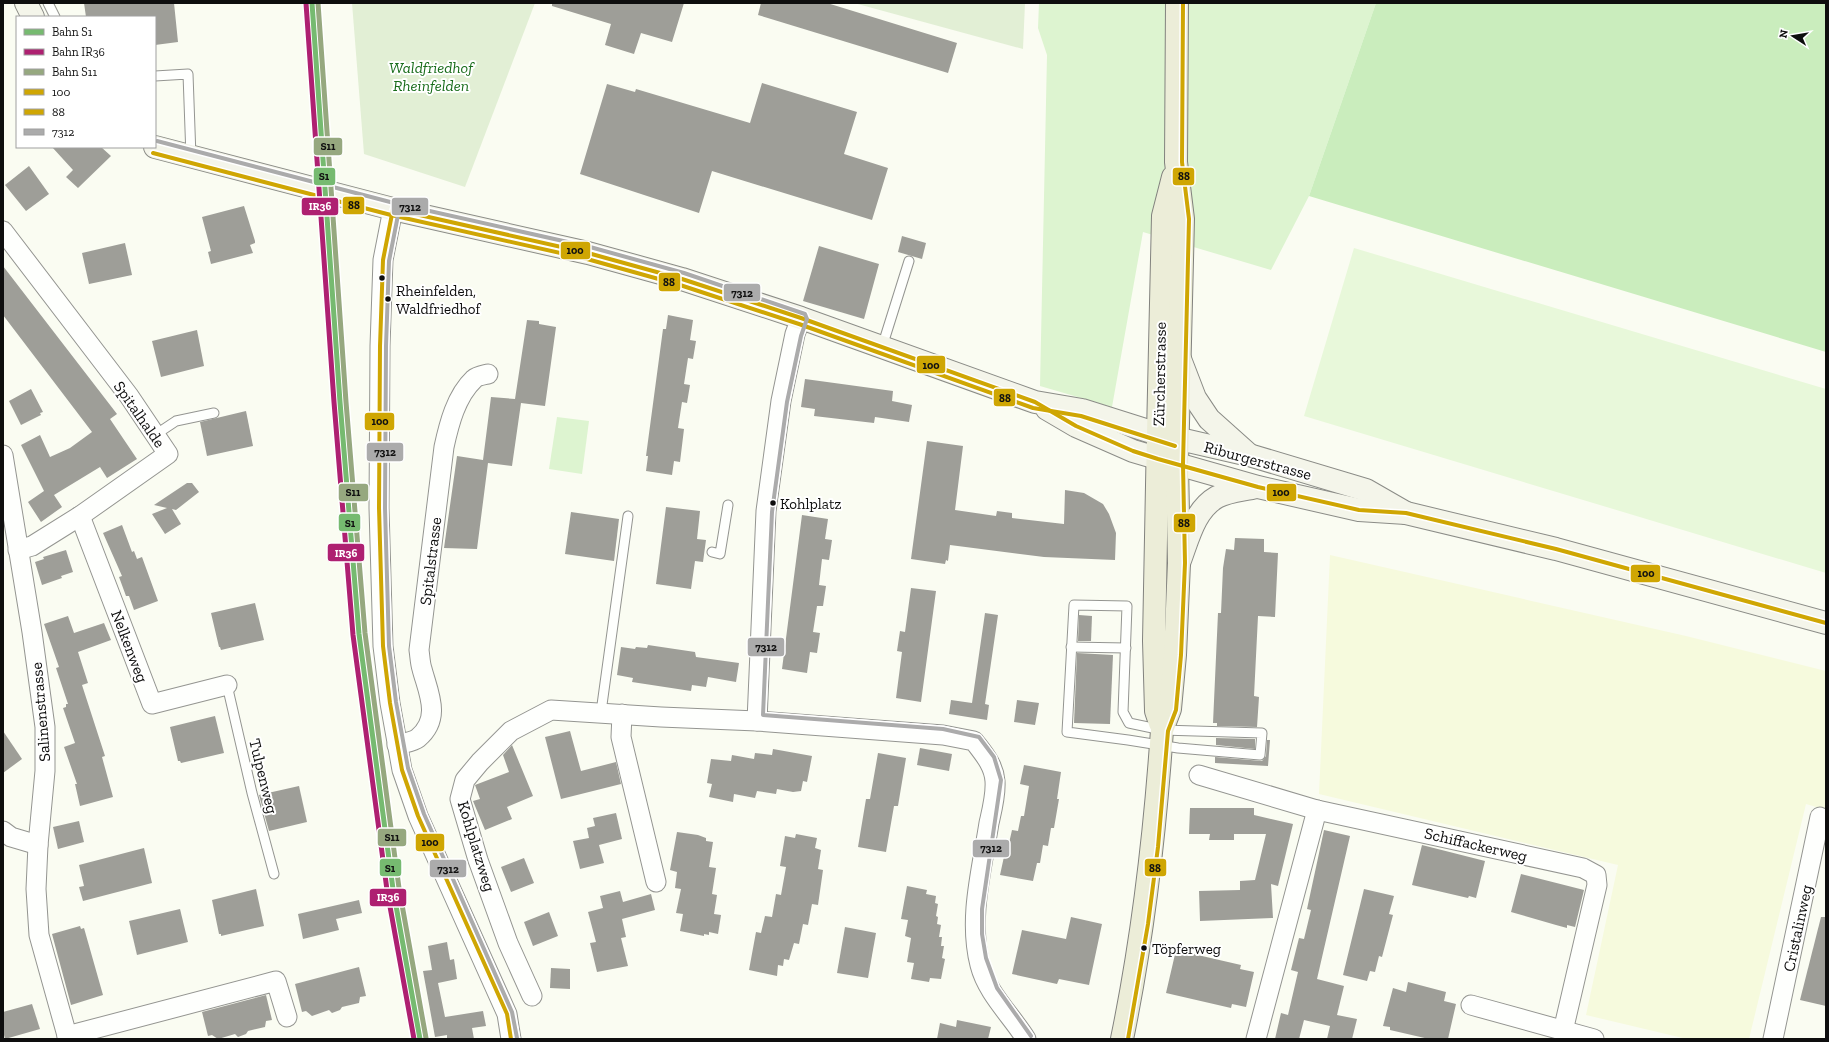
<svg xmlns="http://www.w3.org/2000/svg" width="1829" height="1042" viewBox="0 0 1829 1042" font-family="'Zilla Slab',serif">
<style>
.farmland{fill:#f6fadd}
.green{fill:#ddf4d0}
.forest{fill:#caedbd}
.cemetery{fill:#e2efd5}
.pitch{fill:#e8f8da}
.building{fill:#9e9e98}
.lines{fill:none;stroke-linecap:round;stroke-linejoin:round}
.lane-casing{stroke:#949591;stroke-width:11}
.street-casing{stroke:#949591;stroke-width:21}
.secondary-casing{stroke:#8b8c87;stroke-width:24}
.primary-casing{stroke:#82827e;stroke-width:24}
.lane{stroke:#fefffd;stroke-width:9}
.street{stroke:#fefffd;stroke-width:19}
.secondary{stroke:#f4f5ea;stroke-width:22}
.primary{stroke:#ecedd8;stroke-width:22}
.bus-1-casing{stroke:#fff;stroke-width:7}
.bus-2-casing{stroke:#fff;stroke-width:7}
.bus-3-casing{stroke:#fff;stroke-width:7}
.bus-1{stroke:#cfa603;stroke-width:4}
.bus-2{stroke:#cfa603;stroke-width:4}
.bus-3{stroke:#ababab;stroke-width:4}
.rail-1-casing{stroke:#fff;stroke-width:8}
.rail-2-casing{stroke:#fff;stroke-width:8}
.rail-3-casing{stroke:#fff;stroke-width:8}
.rail-1{stroke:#76ba70;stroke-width:5}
.rail-2{stroke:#ae2071;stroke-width:5}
.rail-3{stroke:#96a87f;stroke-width:5}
.bus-dot{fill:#0e0e0e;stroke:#fff;stroke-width:1.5}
.labels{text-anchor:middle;stroke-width:4;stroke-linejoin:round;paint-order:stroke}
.bus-label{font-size:15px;fill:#0e0e0e;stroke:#fff;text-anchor:start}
.park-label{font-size:16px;font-style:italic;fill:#186c1a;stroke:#fff}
.street-label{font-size:16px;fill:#0e0e0e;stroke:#fff}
.line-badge{stroke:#fff;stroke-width:1.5}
.badge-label{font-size:11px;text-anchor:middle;font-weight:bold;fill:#fff}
.pale-badge-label{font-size:11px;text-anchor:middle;font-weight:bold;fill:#111}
</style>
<rect width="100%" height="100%" fill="#fafcf2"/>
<!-- farmland -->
<path class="farmland" d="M1330 555 1686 636 1826 671V810L1806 804 1749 1039H1687L1586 1015 1618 865 1319 794Z"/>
<!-- green -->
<g class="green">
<path d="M1039 3H1376L1309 196 1271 270 1143 232 1112 407 1040 386 1047 55 1038 28Z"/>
<path d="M557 417 589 421 582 474 549 469Z"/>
</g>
<!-- forest -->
<path class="forest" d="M1376 3H1826V352L1309 196Z"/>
<!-- cemetery -->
<g class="cemetery">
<path d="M352 3H535L465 187 364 154Z"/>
<path d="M854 3H1025L1023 49Z"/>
</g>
<!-- pitch -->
<path class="pitch" d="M1354 248 1826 389V573L1304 416Z"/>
<!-- building -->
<g class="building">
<path d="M84 3H174L178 42 155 45V17H86Z"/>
<path d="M552 3H684L672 42 641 33 634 54 605 45 611 24 552 6Z"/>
<path d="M761 3H827L957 43 948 73 758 15Z"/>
<path d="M762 83 857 112 844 154 888 168 872 220 712 171 699 213 580 174 607 84 635 92 636 89 750 123Z"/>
<path d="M52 147H101L111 156 78 188 66 177 73 170Z"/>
<path d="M29 166 49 194 26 211 5 185Z"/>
<path d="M244 206 255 241V243L250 245 253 253 211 264 208 252 211 251 202 217Z"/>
<path d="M902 236 926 243 922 259 898 252Z"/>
<path d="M125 243 132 275 89 284 82 253Z"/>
<path d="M819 246 879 264 864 319 803 301Z"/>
<path d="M3 266 117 414 110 419 137 459 107 478 100 467 54 495 62 507 41 522 28 502 44 491 21 445 40 435 50 457 70 448 92 432 3 315Z"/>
<path d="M668 315 693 320 690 340 696 341 693 359 688 358 684 384 690 385 687 403 682 402 678 428 684 429 680 462 674 461 672 475 646 471 648 456H646L663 329H666Z"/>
<path d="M527 320 539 321V324L556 327 545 406 521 403 512 466 488 463 477 549 444 548 457 456 483 460 491 397 515 399Z"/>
<path d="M197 330 204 366 161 377 152 341Z"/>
<path d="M805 379 893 391 892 401 912 405 909 422 875 417 874 423 814 416 815 409 801 407Z"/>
<path d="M31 389 43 412 40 413 41 415 21 425 9 401Z"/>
<path d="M246 411 253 446 207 456 200 422Z"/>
<path d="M927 441 963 446 955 510 996 516 997 511 1012 513V518L1064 524 1065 490 1084 493 1103 504 1109 514 1116 533 1115 560 1044 557 950 545 948 561 946 560 945 564 911 559Z"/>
<path d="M187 483H192L199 492 176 510 172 509 181 524 165 534 152 514 167 508 154 505Z"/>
<path d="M666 507 700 511 697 539 706 540 703 562 695 561 691 589 656 584Z"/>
<path d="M571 512 619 519 614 561 565 554Z"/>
<path d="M802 515 828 519 825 539 832 540 829 560 822 559 819 585 826 586 823 606H817L813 632 820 633 817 653 810 652 807 673 782 669Z"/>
<path d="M122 525 132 552 134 551 137 559 142 557 158 601 134 610 129 596H126L119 577 122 576 103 533Z"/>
<path d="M1235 538 1264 539V552L1278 553 1275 617 1258 616 1254 696 1259 697 1257 727 1217 726V723H1213L1218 613H1221L1223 568 1226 549 1234 550Z"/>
<path d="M66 550 73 572 61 576 62 578 42 585 35 562 44 559 43 557Z"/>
<path d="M911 588 936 591 921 702 896 698 902 652 897 651 900 631 905 632Z"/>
<path d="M255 603 264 640 221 650 220 647H219L211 613Z"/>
<path d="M985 613 998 615 985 704 989 705 987 720 949 714 951 700 972 703Z"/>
<path d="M1079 615 1092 616 1091 641H1078Z"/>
<path d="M68 616 74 633 104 623 111 640 78 652 88 683 82 685 105 756 102 757 113 797 80 806 75 784H77L64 747 75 743 63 708 66 707V704H68L56 668 59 667 44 624Z"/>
<path d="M648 645 695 652 696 657 739 663 736 682 708 677 706 687 692 685 691 691 632 682 633 678 617 675 621 647 635 649 636 647 647 648Z"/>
<path d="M1077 653 1113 655 1110 724 1074 723Z"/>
<path d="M1017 700 1039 703 1035 725 1014 722Z"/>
<path d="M215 716 224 753 181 763 180 761H178L170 727Z"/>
<path d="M3 731 22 759 3 773Z"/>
<path d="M570 731 581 771 616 762 621 784 561 799 545 737Z"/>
<path d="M1216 738 1255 739V749L1216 745Z"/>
<path d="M1267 740H1270L1268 766 1215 763V757L1262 761 1266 756Z"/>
<path d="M512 745 533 796 507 807 512 819 485 830 473 801 480 799 475 785 509 772 503 755Z"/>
<path d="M920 748 952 754 949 771 917 765Z"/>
<path d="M773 749 812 756 807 782 803 781 801 791 793 792 777 789 776 794 757 791 755 798 734 794 733 802 709 797 712 784 707 783 711 759 731 761 732 755 754 759 755 753 772 755Z"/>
<path d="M878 753 906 758 898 806H894L886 852 858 847 866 799H870Z"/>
<path d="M1024 765 1061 772 1057 799H1059L1054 828H1051L1048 846 1043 845 1040 863H1037L1033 881 1000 875 1005 852H1007L1012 830 1018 831 1021 816H1024L1029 786 1020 784Z"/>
<path d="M299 786 307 822 269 831 259 795Z"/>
<path d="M1190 808H1254V815L1293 824 1278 886 1271 884 1273 918 1200 921 1199 891 1240 890V881L1255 880 1266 834H1234V840H1209L1210 834H1189Z"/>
<path d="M616 813 622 839 599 845 604 863 580 869 573 841 589 838 587 828 595 826 593 818Z"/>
<path d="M79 821 84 842 58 849 53 827Z"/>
<path d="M1324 830 1350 836 1317 979 1344 986 1337 1015 1357 1019 1352 1039H1327L1330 1026 1304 1020 1299 1039H1275L1281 1013 1288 1015 1298 972 1291 970 1299 938 1304 939 1311 910 1307 909Z"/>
<path d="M677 832 698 835 706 838V841L713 842 709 867 716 868 712 894 717 895 714 914 721 915 718 934 709 932V935L704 934V936L680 931 683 914 676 913 681 889 675 888 677 872 670 870Z"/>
<path d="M796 834 817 838 815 848 821 850 818 869 823 870 818 905 812 904 808 925 803 924 799 944 794 943 789 960 784 959 783 966 778 965 777 976 749 970 756 932 761 933 765 916 772 917 776 894 781 895 786 867 780 866 785 836 795 838Z"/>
<path d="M1422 845 1485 861 1476 898 1469 896 1468 898 1412 885Z"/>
<path d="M144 848 152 883 83 901 79 887 84 886 79 865Z"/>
<path d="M524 858 534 883 511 892 501 867Z"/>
<path d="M1521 874 1584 890 1575 927 1567 925V928L1556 925 1511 912Z"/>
<path d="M907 886 927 890 926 894 936 896 935 903 938 904 936 916 938 917 937 924 941 925 939 937H942L941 946H944L942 958 945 959 941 979 930 978 929 982 911 979 914 963 907 962 911 938 905 936 908 920 901 919Z"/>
<path d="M256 889 264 926 221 936V934H219L212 900Z"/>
<path d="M1364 889 1394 896 1389 914 1393 915 1382 957 1379 956 1375 972 1370 971 1367 981 1343 975Z"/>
<path d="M620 891 623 902 651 894 655 910 622 919 626 937 621 938 628 966 597 972 590 943 596 942 588 912 603 908 600 896Z"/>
<path d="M359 900 362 913 336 919 339 930 303 939 298 914Z"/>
<path d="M180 909 188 942 137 955 129 921Z"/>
<path d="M549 912 558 936 533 946 524 922Z"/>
<path d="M1071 917 1102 924 1089 985 1059 979 1057 984 1012 974 1022 930 1066 939Z"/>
<path d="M1821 917H1826V1006L1800 1000Z"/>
<path d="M80 926 81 929 84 928 103 995 71 1005 52 934Z"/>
<path d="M845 927 876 933 868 978 837 973Z"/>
<path d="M447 942 450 960 454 959 457 979 438 983 445 1017 483 1011 486 1026 472 1028 474 1039H447V1035L435 1037 423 971 432 970 428 946Z"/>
<path d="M1176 950 1241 965 1240 969 1254 972 1246 1007 1232 1004 1231 1008 1166 993Z"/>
<path d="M359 967 366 996 360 997 359 1003 342 1007 340 1010 332 1013 329 1010 312 1016 306 1011 302 1012 295 984Z"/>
<path d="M551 968 570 969V989L550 988Z"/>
<path d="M1408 982 1446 992 1444 1001 1456 1004 1448 1039H1429L1390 1030V1027L1383 1026 1393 988 1406 992Z"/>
<path d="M266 995 272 1020 266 1021 265 1027 248 1031 246 1034 238 1037 235 1034 218 1039 212 1035 208 1036 202 1012Z"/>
<path d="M32 1004 40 1029 5 1039 3 1031V1012Z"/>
<path d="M957 1020 991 1027 988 1039H937L940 1023 956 1027Z"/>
</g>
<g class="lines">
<defs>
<g id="lane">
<path d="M48 3 55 17"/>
<path d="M155 76 188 74 191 157"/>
<path d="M882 347 909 261"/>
<path d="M155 435 176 421 214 413"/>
<path d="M712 552 720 554 728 505"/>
<path d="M1074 605 1127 606 1123 712 1129 723 1162 730 1262 733 1260 755 1178 748 1128 740 1067 732Z"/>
<path d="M1071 647 1126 648"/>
<path d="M227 685 252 793 274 874"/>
<path d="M601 712 628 516"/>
</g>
<g id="street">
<path d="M393 209 383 260 380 346 379 508 383 646 390 703 402 770 418 816 507 1014 511 1039"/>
<path d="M3 231 129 396 168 454 80 516 32 546 18 550"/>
<path d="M3 455 32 632 45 727V771L38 845 36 889 39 935 68 1039"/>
<path d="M80 516 152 704 227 685"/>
<path d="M622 714 621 737 656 882"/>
<path d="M757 721 766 511 781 401 795 334 801 318"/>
<path d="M397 745C403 743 413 742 418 738 442 718 428 692 422 669 420 663 420 656 419 650L444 447C449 424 456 396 474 379 477 376 484 375 488 374"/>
<path d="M1199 775 1317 810 1583 868 1596 875 1597 885 1563 1031"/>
<path d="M3 831 11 837 38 845"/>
<path d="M532 996 508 943 478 860 460 799 465 780 480 762 511 731 551 710 661 717 757 721 943 735 974 741C983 753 994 765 995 781 996 795 992 810 989 823 982 869 968 918 980 965 987 993 1011 1015 1026 1039"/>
<path d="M1471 1005 1594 1039"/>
<path d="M67 1036 276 981 287 1017"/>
<path d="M1256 1039 1317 810"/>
<path d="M1773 1039 1820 817"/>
</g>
<g id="secondary">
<path d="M26 3 33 17"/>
<path d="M155 147 393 209 588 253 682 279 801 318 1035 402 1082 410 1158 434 1249 455 1366 490 1406 513"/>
<path d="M1180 359 1195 398 1209 419 1247 453"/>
<path d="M1047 409 1076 426 1133 451 1177 464 1258 487 1359 510 1406 513 1556 549 1826 623"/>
<path d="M1179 563C1188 540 1194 510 1217 497 1228 491 1244 490 1256 487"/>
</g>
<g id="primary">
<path d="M1160 723 1156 711 1154 641 1158 434 1163 216 1173 177"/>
<path d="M1122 1039C1143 937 1155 833 1162 730L1170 709 1175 655 1179 563 1177 464 1183 219 1176 162 1177 3"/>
</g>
</defs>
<!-- lane casing -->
<use href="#lane" class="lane-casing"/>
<!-- street casing -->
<use href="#street" class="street-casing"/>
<!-- secondary casing -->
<use href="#secondary" class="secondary-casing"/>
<!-- primary casing -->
<use href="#primary" class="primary-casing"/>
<!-- lane -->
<use href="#lane" class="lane"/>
<!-- street -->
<use href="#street" class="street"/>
<!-- secondary -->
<use href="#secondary" class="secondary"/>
<!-- primary -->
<use href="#primary" class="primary"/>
<defs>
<g id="bus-1">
<path d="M393 209 588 253 682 279 801 318 1035 402 1076 426 1133 451 1158 459 1258 487 1359 510 1406 513 1556 549 1826 623"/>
<path d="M393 209 383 260 380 346 379 508 383 646 390 703 402 770 418 816 507 1014 511 1039"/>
</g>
<g id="bus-2">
<path d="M153 153 391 215 587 259 680 285 799 324 1033 408 1081 416 1175 446"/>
<path d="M1128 1039 1148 924 1158 847 1168 731 1176 710 1181 655 1185 563 1183 464 1189 219 1182 162 1183 3"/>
</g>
<g id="bus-3">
<path d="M157 141 394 203 590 247 684 273 805 314 807 319 801 336 787 402 772 512 763 715 943 729 979 737 994 757 1001 780 982 909V934L986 958 997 988 1031 1036"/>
<path d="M399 210 389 261 386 346 385 508 389 646 396 702 408 768 424 814 512 1012 517 1038"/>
</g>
</defs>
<!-- bus-1 casing -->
<use href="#bus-1" class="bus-1-casing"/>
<!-- bus-2 casing -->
<use href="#bus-2" class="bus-2-casing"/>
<!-- bus-3 casing -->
<use href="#bus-3" class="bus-3-casing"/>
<!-- bus-1 -->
<use href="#bus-1" class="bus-1"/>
<!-- bus-2 -->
<use href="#bus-2" class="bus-2"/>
<!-- bus-3 -->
<use href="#bus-3" class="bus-3"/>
<defs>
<path id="rail-1" d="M312 3 340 402 359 634 393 889 420 1039"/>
<path id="rail-2" d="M306 3 334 402 353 635 387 890 414 1039"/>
<path id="rail-3" d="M318 3 346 402 365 633 399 888 426 1038"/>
</defs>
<!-- rail-1 casing -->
<use href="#rail-1" class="rail-1-casing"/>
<!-- rail-2 casing -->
<use href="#rail-2" class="rail-2-casing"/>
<!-- rail-3 casing -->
<use href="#rail-3" class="rail-3-casing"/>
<!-- rail-1 -->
<use href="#rail-1" class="rail-1"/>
<!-- rail-2 -->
<use href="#rail-2" class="rail-2"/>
<!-- rail-3 -->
<use href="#rail-3" class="rail-3"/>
</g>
<!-- markers -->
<g class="bus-dot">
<circle cx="382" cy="278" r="3.5"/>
<circle cx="388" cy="299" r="3.5"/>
<circle cx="773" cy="503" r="3.5"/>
<circle cx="1144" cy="948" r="3.5"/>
</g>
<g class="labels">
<!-- bus labels -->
<g class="bus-label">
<text x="396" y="296">Rheinfelden,<tspan x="396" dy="18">Waldfriedhof</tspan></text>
<text x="780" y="509">Kohlplatz</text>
<text x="1152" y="954">Töpferweg</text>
</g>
<!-- park labels -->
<g class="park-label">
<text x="431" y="73">Waldfriedhof<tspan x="431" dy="18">Rheinfelden</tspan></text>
</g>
<!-- street labels -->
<g class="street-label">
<text transform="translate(1159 374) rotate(-89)" y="6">Zürcherstrasse</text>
<text transform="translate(140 414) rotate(55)" y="6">Spitalhalde</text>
<text transform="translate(1258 460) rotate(15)" y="6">Riburgerstrasse</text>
<text transform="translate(430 561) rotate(-83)" y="6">Spitalstrasse</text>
<text transform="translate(130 646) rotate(69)" y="6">Nelkenweg</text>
<text transform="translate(40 712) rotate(-95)" y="6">Salinenstrasse</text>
<text transform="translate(264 776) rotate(76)" y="6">Tulpenweg</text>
<text transform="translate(1476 844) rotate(13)" y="6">Schiffackerweg</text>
<text transform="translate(477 846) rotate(73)" y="6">Kohlplatzweg</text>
<text transform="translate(1797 928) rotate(-78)" y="6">Cristalinweg</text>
</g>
</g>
<g class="line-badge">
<rect x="313" y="137" width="30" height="19" rx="4" fill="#96a87f"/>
<rect x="313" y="167" width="23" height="19" rx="4" fill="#76ba70"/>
<rect x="1172" y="167" width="23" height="19" rx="4" fill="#cfa603"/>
<rect x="342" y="196" width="23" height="19" rx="4" fill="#cfa603"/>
<rect x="301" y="197" width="38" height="19" rx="4" fill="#ae2071"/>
<rect x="391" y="197" width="38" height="19" rx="4" fill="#ababab"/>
<rect x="560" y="241" width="31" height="19" rx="4" fill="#cfa603"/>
<rect x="658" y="272" width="23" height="20" rx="4" fill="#cfa603"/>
<rect x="723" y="283" width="38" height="19" rx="4" fill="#ababab"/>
<rect x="916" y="355" width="30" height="19" rx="4" fill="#cfa603"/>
<rect x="993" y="388" width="23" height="19" rx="4" fill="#cfa603"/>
<rect x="364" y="412" width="31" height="19" rx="4" fill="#cfa603"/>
<rect x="366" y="442" width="38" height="20" rx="4" fill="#ababab"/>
<rect x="1266" y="483" width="31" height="19" rx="4" fill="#cfa603"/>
<rect x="338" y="483" width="31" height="19" rx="4" fill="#96a87f"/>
<rect x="338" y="513" width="23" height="19" rx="4" fill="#76ba70"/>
<rect x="1173" y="513" width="23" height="20" rx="4" fill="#cfa603"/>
<rect x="327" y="543" width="38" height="19" rx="4" fill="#ae2071"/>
<rect x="1630" y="564" width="31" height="19" rx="4" fill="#cfa603"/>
<rect x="747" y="637" width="38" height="20" rx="4" fill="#ababab"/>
<rect x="377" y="828" width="30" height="19" rx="4" fill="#96a87f"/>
<rect x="415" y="833" width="30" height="19" rx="4" fill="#cfa603"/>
<rect x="972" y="839" width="38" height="19" rx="4" fill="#ababab"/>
<rect x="1144" y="858" width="23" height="19" rx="4" fill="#cfa603"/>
<rect x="379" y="858" width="23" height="19" rx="4" fill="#76ba70"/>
<rect x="429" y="859" width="38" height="19" rx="4" fill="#ababab"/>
<rect x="369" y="888" width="38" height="19" rx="4" fill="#ae2071"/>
</g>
<g class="badge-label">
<text x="320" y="210">IR36</text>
<text x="346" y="557">IR36</text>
<text x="388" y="901">IR36</text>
</g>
<g class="pale-badge-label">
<text x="328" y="150">S11</text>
<text x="324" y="180">S1</text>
<text x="1184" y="180">88</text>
<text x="354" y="209">88</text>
<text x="410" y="211">7312</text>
<text x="575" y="254">100</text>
<text x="669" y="286">88</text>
<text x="742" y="297">7312</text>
<text x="931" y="369">100</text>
<text x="1005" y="402">88</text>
<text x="380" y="425">100</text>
<text x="385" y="456">7312</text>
<text x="1281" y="496">100</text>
<text x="353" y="496">S11</text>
<text x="350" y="527">S1</text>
<text x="1184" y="527">88</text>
<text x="1646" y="577">100</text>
<text x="766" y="651">7312</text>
<text x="392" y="841">S11</text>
<text x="430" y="846">100</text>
<text x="991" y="852">7312</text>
<text x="1155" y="872">88</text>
<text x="390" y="872">S1</text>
<text x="448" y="873">7312</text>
</g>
<!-- border -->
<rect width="1829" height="1042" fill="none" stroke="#0e0e0e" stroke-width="8"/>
<!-- legend -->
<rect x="16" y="16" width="140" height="132" fill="#ffffff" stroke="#9f9f9f"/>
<rect x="24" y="29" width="20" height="6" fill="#76ba70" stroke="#9f9f9f"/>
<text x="52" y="36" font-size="12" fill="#0e0e0e">Bahn S1</text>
<rect x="24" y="49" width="20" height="6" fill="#ae2071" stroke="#9f9f9f"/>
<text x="52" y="56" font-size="12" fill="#0e0e0e">Bahn IR36</text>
<rect x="24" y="69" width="20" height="6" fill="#96a87f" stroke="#9f9f9f"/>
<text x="52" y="76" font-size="12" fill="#0e0e0e">Bahn S11</text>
<rect x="24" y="89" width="20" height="6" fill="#cfa603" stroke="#9f9f9f"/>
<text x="52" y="96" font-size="12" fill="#0e0e0e">100</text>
<rect x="24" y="109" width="20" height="6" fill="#cfa603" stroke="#9f9f9f"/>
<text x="52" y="116" font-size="12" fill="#0e0e0e">88</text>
<rect x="24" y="129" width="20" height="6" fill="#ababab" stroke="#9f9f9f"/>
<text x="52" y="136" font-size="12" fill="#0e0e0e">7312</text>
<!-- north arrow -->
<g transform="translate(1793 36) rotate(282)" stroke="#ffffff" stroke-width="3" paint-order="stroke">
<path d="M0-3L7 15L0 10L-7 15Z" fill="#0e0e0e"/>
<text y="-6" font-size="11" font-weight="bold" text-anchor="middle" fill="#0e0e0e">N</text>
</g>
</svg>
